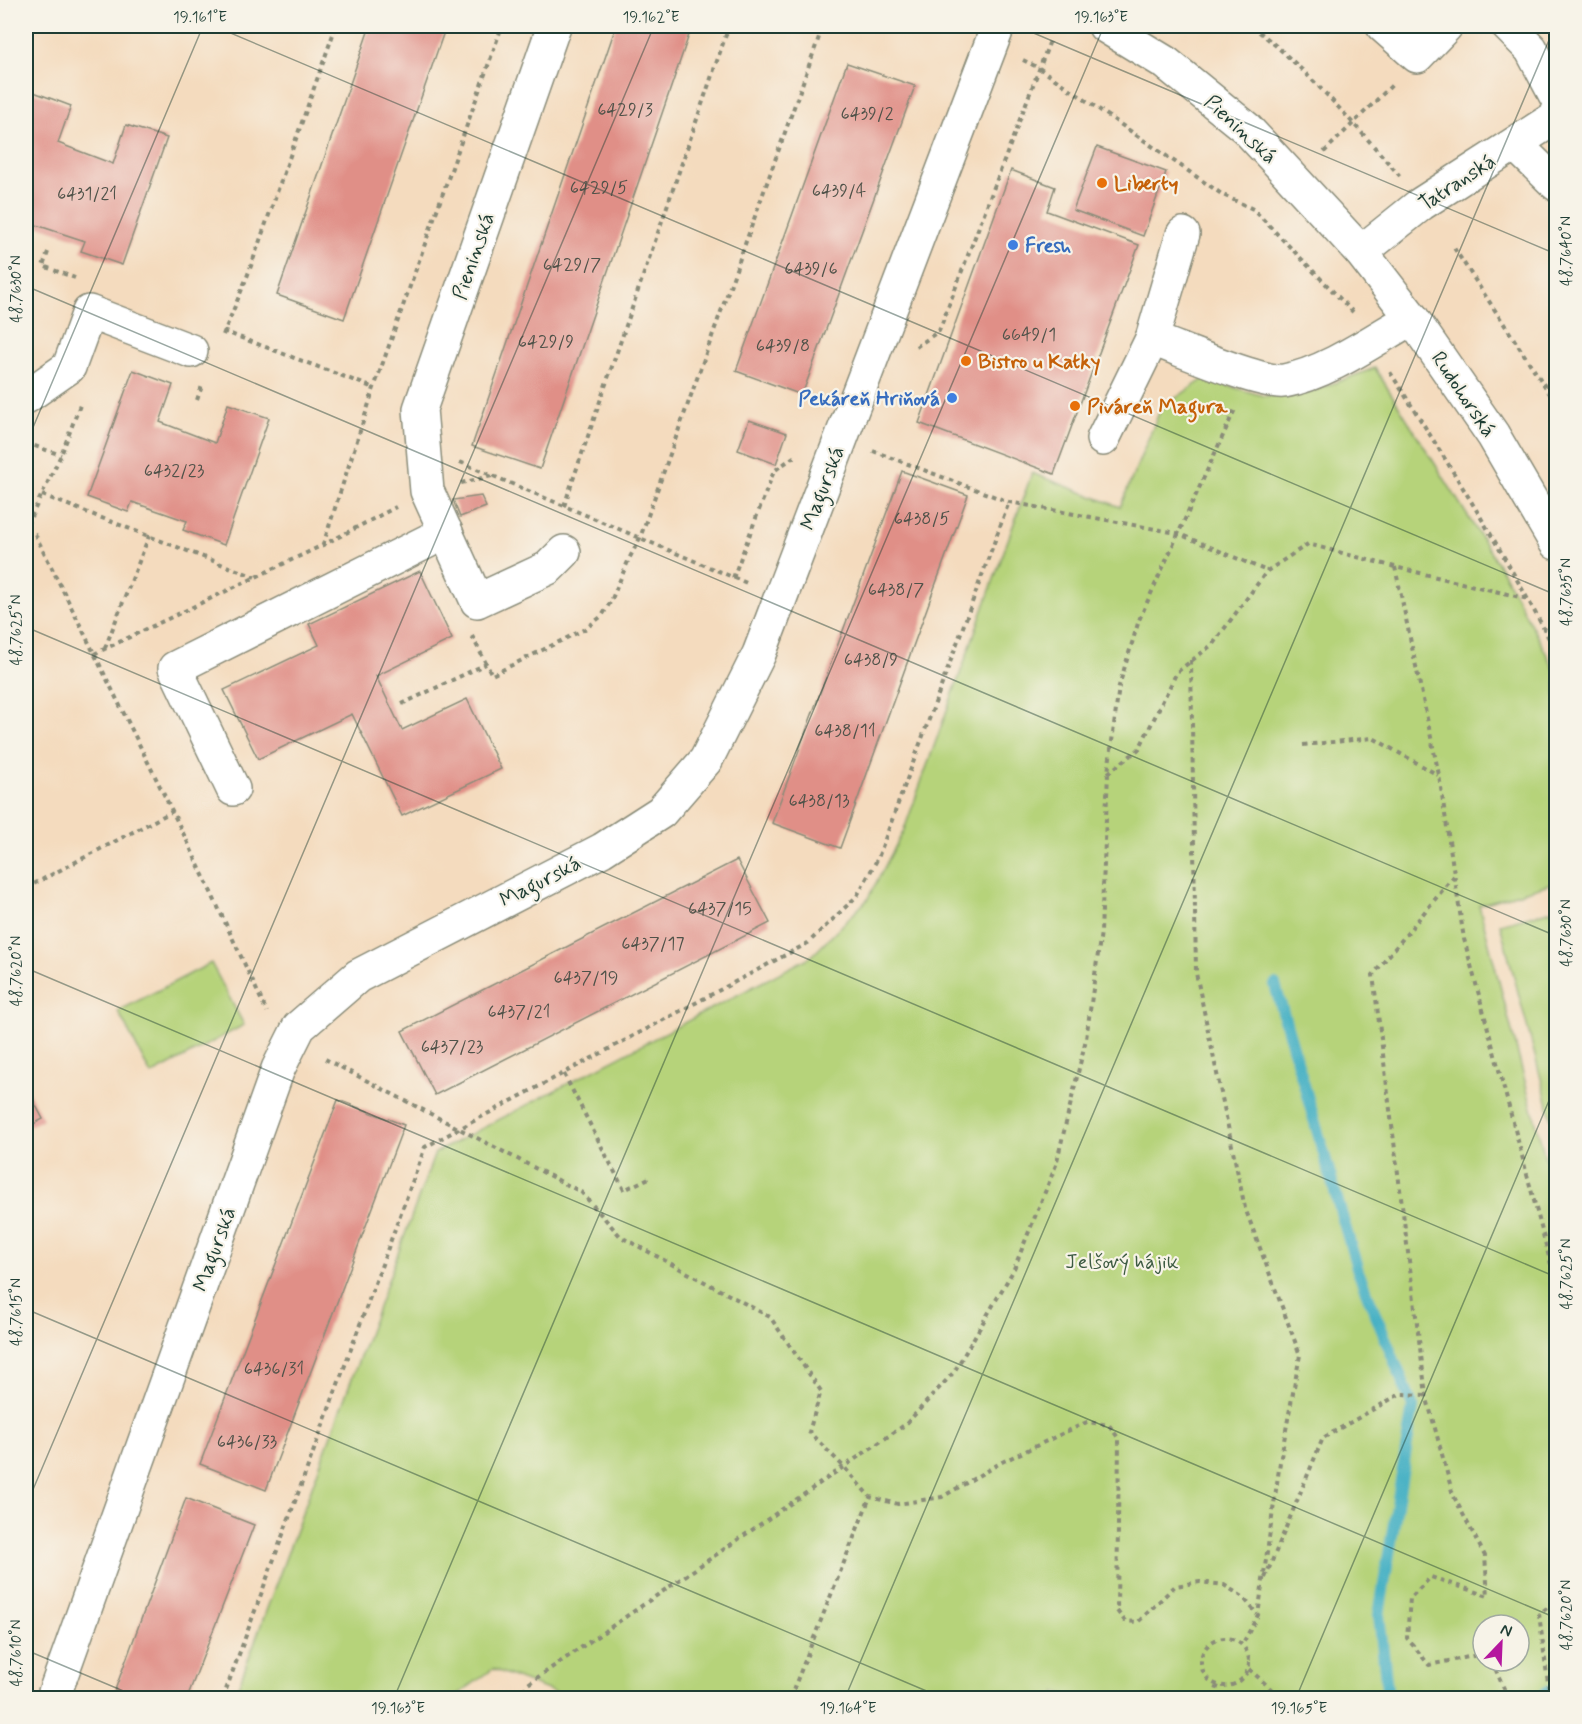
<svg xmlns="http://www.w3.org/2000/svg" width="1582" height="1724" viewBox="0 0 1582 1724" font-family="Mynerve,sans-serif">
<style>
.green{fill:#b6d37a;stroke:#6a8857;stroke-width:1.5;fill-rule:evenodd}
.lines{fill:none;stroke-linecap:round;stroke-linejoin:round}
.stream{stroke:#46b1c4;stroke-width:12}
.building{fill:#e08f87}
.minor-casing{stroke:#8a8c79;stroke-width:36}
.path{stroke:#8a8c79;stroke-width:4;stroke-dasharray:4.5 4.5;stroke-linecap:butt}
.minor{stroke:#fff;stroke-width:33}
.ticks{fill:none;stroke:#1f3d34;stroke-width:1.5;stroke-opacity:0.45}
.food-dot{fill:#e8710a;stroke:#f7f3e8;stroke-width:2}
.shop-dot{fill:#3f7fe0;stroke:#f7f3e8;stroke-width:2}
.labels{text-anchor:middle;stroke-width:4.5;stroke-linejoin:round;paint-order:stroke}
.number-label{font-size:18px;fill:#4f5249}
.street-label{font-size:21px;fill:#1f3d34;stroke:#f7f3e8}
.food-label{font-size:21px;font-weight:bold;fill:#c56008;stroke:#f7f3e8;text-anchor:start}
.shop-label{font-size:21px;font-weight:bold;fill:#366cbe;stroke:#f7f3e8;text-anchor:start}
.park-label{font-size:21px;fill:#3d5b42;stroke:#f7f3e8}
.neatline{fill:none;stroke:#1f3d34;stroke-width:2}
.ticks-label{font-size:15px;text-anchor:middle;fill:#1f3d34}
</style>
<rect width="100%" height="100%" fill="#f7f3e8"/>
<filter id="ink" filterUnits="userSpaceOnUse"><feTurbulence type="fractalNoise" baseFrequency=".0167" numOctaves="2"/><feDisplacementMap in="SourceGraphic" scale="12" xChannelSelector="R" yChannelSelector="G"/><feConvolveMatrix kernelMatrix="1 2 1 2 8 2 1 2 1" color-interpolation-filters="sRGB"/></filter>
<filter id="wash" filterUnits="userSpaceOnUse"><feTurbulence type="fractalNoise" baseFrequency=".008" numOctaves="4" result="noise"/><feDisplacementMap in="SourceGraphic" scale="24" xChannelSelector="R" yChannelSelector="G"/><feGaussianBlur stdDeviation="1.35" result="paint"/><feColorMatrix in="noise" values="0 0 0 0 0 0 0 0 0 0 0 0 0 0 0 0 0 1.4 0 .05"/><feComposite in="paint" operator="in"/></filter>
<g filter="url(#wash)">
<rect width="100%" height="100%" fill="#f4dbbe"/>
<!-- green -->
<g class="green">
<path d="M1375 368 1504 574 1556 672V882L1479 905 1556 1200V1698H1075L1057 1692 1054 1698H569L493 1669 453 1698H234L435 1153 812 956 867 900 904 830 1032 473 1120 507 1161 408 1204 379 1264 396 1307 393ZM1483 1625H1519V1661H1483Z"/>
<path d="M1556 909V1118L1552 1120 1500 924Z"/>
<path d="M211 963 244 1025 151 1075 118 1011Z"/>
</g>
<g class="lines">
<!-- stream -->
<g class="stream">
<path d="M1275 985 1358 1271 1413 1407 1379 1615 1388 1698"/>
<path d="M1539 1698 1556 1688"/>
</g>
</g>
<g id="blocks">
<!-- building -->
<g class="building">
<path d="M370 26H446L344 319 277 295Z"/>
<path d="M616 26H692L540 469 472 446Z"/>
<path d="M847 63 915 86 802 395 736 371Z"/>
<path d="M31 91 71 106 58 143 113 164 126 125 167 138 122 265 81 251 85 241 30 223 26 233V105Z"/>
<path d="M1097 147 1166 172 1143 236 1073 210Z"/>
<path d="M1011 170 1055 187 1047 211 1139 245 1054 474 919 423Z"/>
<path d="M133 370 173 385 160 422 215 443 228 404 269 418 224 545 183 530 187 521 132 502 128 512 87 497Z"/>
<path d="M749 420 787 433 776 464 738 450Z"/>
<path d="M902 471 968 495 840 848 772 823Z"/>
<path d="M481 496 486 507 460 517 453 500Z"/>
<path d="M420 571 452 639 376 676 402 730 467 699 501 769 402 816 352 714 258 759 224 690 319 645 309 624Z"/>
<path d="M737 860 770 923 435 1095 402 1031Z"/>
<path d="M26 1087 43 1119 26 1128Z"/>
<path d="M338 1100 404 1125 266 1490 200 1464Z"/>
<path d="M186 1498 254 1525 187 1698H112Z"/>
</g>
</g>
</g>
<g filter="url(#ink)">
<use href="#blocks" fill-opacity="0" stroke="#8a8c79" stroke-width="1.5"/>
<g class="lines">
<defs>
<g id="minor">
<path d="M554 26 420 409 427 491 477 601 548 568 564 552"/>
<path d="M1105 26 1166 63 1246 128 1361 252 1412 318 1493 435 1556 543"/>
<path d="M1383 26 1417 56 1446 26"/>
<path d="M1508 26 1531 49 1556 96"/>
<path d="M1515 144 1556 184"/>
<path d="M1183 234 1152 339C1178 348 1260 384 1284 381 1326 374 1375 339 1412 318"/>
<path d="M1361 252 1421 204 1556 117"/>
<path d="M26 397 69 367 89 312 191 351"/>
<path d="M1103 439 1152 339"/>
<path d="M233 789 175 668 446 532"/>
<path d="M53 1698 278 1069 299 1027 358 976 602 850 661 812 706 760 759 654 998 26"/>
</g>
</defs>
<!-- minor casing -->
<use href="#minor" class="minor-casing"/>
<!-- path -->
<g class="path">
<path d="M1252 26C1307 69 1354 124 1400 176"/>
<path d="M1023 60 1039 68 1223 195 1253 209 1353 312"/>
<path d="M1324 152 1394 83"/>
<path d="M1454 248 1556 403"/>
<path d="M48 252 43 266 75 278"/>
<path d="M223 331 374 388"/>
<path d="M223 335 247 277 336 26"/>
<path d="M916 347 939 331 1051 38"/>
<path d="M1390 372C1449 464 1506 555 1556 652"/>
<path d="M197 400 203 383"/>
<path d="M26 443 61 455"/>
<path d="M873 451 1009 502 1177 533 1267 571"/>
<path d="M460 462 749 584"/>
<path d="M461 483 492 476"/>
<path d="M42 495 255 577"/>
<path d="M564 506 729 26"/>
<path d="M27 525 61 455 80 405"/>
<path d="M26 535 35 534 187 841 267 1012"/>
<path d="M323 545 374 388 502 26"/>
<path d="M1395 567 1439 775 1464 939 1556 1283"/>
<path d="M733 578 774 471 795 456"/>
<path d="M472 636 492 675 585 629 602 616 611 601 629 559 640 538 823 26"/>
<path d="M105 648 151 531"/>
<path d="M94 654 323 545 396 507"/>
<path d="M1191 660 1196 973 1245 1208 1300 1355 1280 1462 1258 1615 1242 1645"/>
<path d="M402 704 486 664"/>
<path d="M1303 745 1373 738 1438 775"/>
<path d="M1108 773 1139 749 1177 672 1213 644 1267 571 1308 544 1395 567 1528 599"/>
<path d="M1454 876 1373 975 1426 1395 1453 1495 1485 1556 1488 1596 1431 1577 1410 1598 1407 1638 1429 1665 1483 1654"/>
<path d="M26 888 173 811"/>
<path d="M325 1059 581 1192 621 1237 770 1317 821 1391 809 1432 844 1467 870 1497 898 1504 942 1497 1002 1462 1087 1422 1109 1425 1119 1439 1117 1611 1125 1621 1138 1622 1175 1586 1200 1582 1224 1585 1243 1597 1258 1615"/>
<path d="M564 1074 624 1190 649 1178"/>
<path d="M1265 1578 1323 1438 1400 1394 1426 1395"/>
<circle cx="1225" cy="1662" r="24"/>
<path d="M1492 1661 1508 1698"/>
<path d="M1249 1669 1281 1698"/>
<path d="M223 1698 425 1147 808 943 857 896 878 858 1009 502"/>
<path d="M518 1698 528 1684 906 1424 954 1372 1013 1271 1056 1165 1086 1039 1101 932 1108 773 1119 686 1139 620 1236 407"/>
<path d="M790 1698 870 1497"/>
<path d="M1213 1698 1218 1685"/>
<path d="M1550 1698 1539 1614 1556 1601"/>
</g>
<!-- minor -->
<use href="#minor" class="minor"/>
</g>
</g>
<!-- ticks -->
<path class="ticks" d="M214 26 1556 595M1017 26 1556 254M26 286 1556 936M26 444 203 26M26 627 1556 1277M26 968 1556 1618M26 1309 943 1698M26 1506 654 26M26 1650 140 1698M394 1698 1104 26M845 1698 1555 26M1296 1698 1556 1084"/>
<!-- markers -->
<g class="food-dot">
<circle cx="1102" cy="183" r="6"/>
<circle cx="966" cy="361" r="6"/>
<circle cx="1075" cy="406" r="6"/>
</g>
<g class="shop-dot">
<circle cx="1013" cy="245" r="6"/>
<circle cx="952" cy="398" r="6"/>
</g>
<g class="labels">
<!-- number labels -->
<g class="number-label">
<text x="625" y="115">6429/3</text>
<text x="867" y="119">6439/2</text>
<text x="599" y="193">6429/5</text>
<text x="839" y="196">6439/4</text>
<text x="87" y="199">6431/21</text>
<text x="572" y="270">6429/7</text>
<text x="811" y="274">6439/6</text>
<text x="1029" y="340">6649/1</text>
<text x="546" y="347">6429/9</text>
<text x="783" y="351">6439/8</text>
<text x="174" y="476">6432/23</text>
<text x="922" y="524">6438/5</text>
<text x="896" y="595">6438/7</text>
<text x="871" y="665">6438/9</text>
<text x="845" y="736">6438/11</text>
<text x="819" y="806">6438/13</text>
<text x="720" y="914">6437/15</text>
<text x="653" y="949">6437/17</text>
<text x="586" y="983">6437/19</text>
<text x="519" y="1017">6437/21</text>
<text x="452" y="1052">6437/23</text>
<text x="274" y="1374">6436/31</text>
<text x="247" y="1447">6436/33</text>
</g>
<!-- street labels -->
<g class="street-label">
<text transform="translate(1241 129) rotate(43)" y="7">Pieninská</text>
<text transform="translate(1457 182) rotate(-33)" y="7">Tatranská</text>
<text transform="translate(473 256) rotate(-71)" y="7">Pieninská</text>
<text transform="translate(1464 394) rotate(56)" y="7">Rudohorská</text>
<text transform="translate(822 488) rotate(-69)" y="7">Magurská</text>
<text transform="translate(540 881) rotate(-27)" y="7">Magurská</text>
<text transform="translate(214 1249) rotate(-70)" y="7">Magurská</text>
</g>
<!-- food labels -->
<g class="food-label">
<text x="1114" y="190">Liberty</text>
<text x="978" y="368">Bistro u Katky</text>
<text x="1087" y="413">Piváreň Magura</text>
</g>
<!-- shop labels -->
<g class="shop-label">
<text x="1025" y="252">Fresh</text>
<text x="940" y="405" text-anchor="end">Pekáreň Hriňová</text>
</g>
<!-- park labels -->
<g class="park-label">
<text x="1122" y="1268">Jelšový hájik</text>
</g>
</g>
<!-- margin -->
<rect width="1582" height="1724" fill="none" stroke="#f7f3e8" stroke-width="66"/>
<!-- north arrow -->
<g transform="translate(1501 1643) rotate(23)"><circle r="28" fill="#f7f3e8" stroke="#a1aaa0" stroke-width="1.5"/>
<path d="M0-4.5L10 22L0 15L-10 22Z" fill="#b5179e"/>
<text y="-9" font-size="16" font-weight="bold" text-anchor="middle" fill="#1f3d34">N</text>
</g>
<rect x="33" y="33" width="1516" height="1658" class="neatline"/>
<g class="ticks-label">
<text x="200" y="22">19.161°E</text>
<text x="651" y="22">19.162°E</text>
<text x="1101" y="22">19.163°E</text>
<text transform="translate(1566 251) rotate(-90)" y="5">48.7640°N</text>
<text transform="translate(16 289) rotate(-90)" y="5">48.7630°N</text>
<text transform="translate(1566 592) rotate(-90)" y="5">48.7635°N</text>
<text transform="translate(16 630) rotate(-90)" y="5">48.7625°N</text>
<text transform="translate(1566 933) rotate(-90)" y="5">48.7630°N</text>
<text transform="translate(16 971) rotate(-90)" y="5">48.7620°N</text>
<text transform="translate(1566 1274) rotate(-90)" y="5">48.7625°N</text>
<text transform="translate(16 1312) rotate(-90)" y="5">48.7615°N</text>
<text transform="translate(1566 1615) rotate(-90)" y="5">48.7620°N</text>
<text transform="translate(16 1653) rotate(-90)" y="5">48.7610°N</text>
<text x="398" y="1713">19.163°E</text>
<text x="848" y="1713">19.164°E</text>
<text x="1299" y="1713">19.165°E</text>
</g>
</svg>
